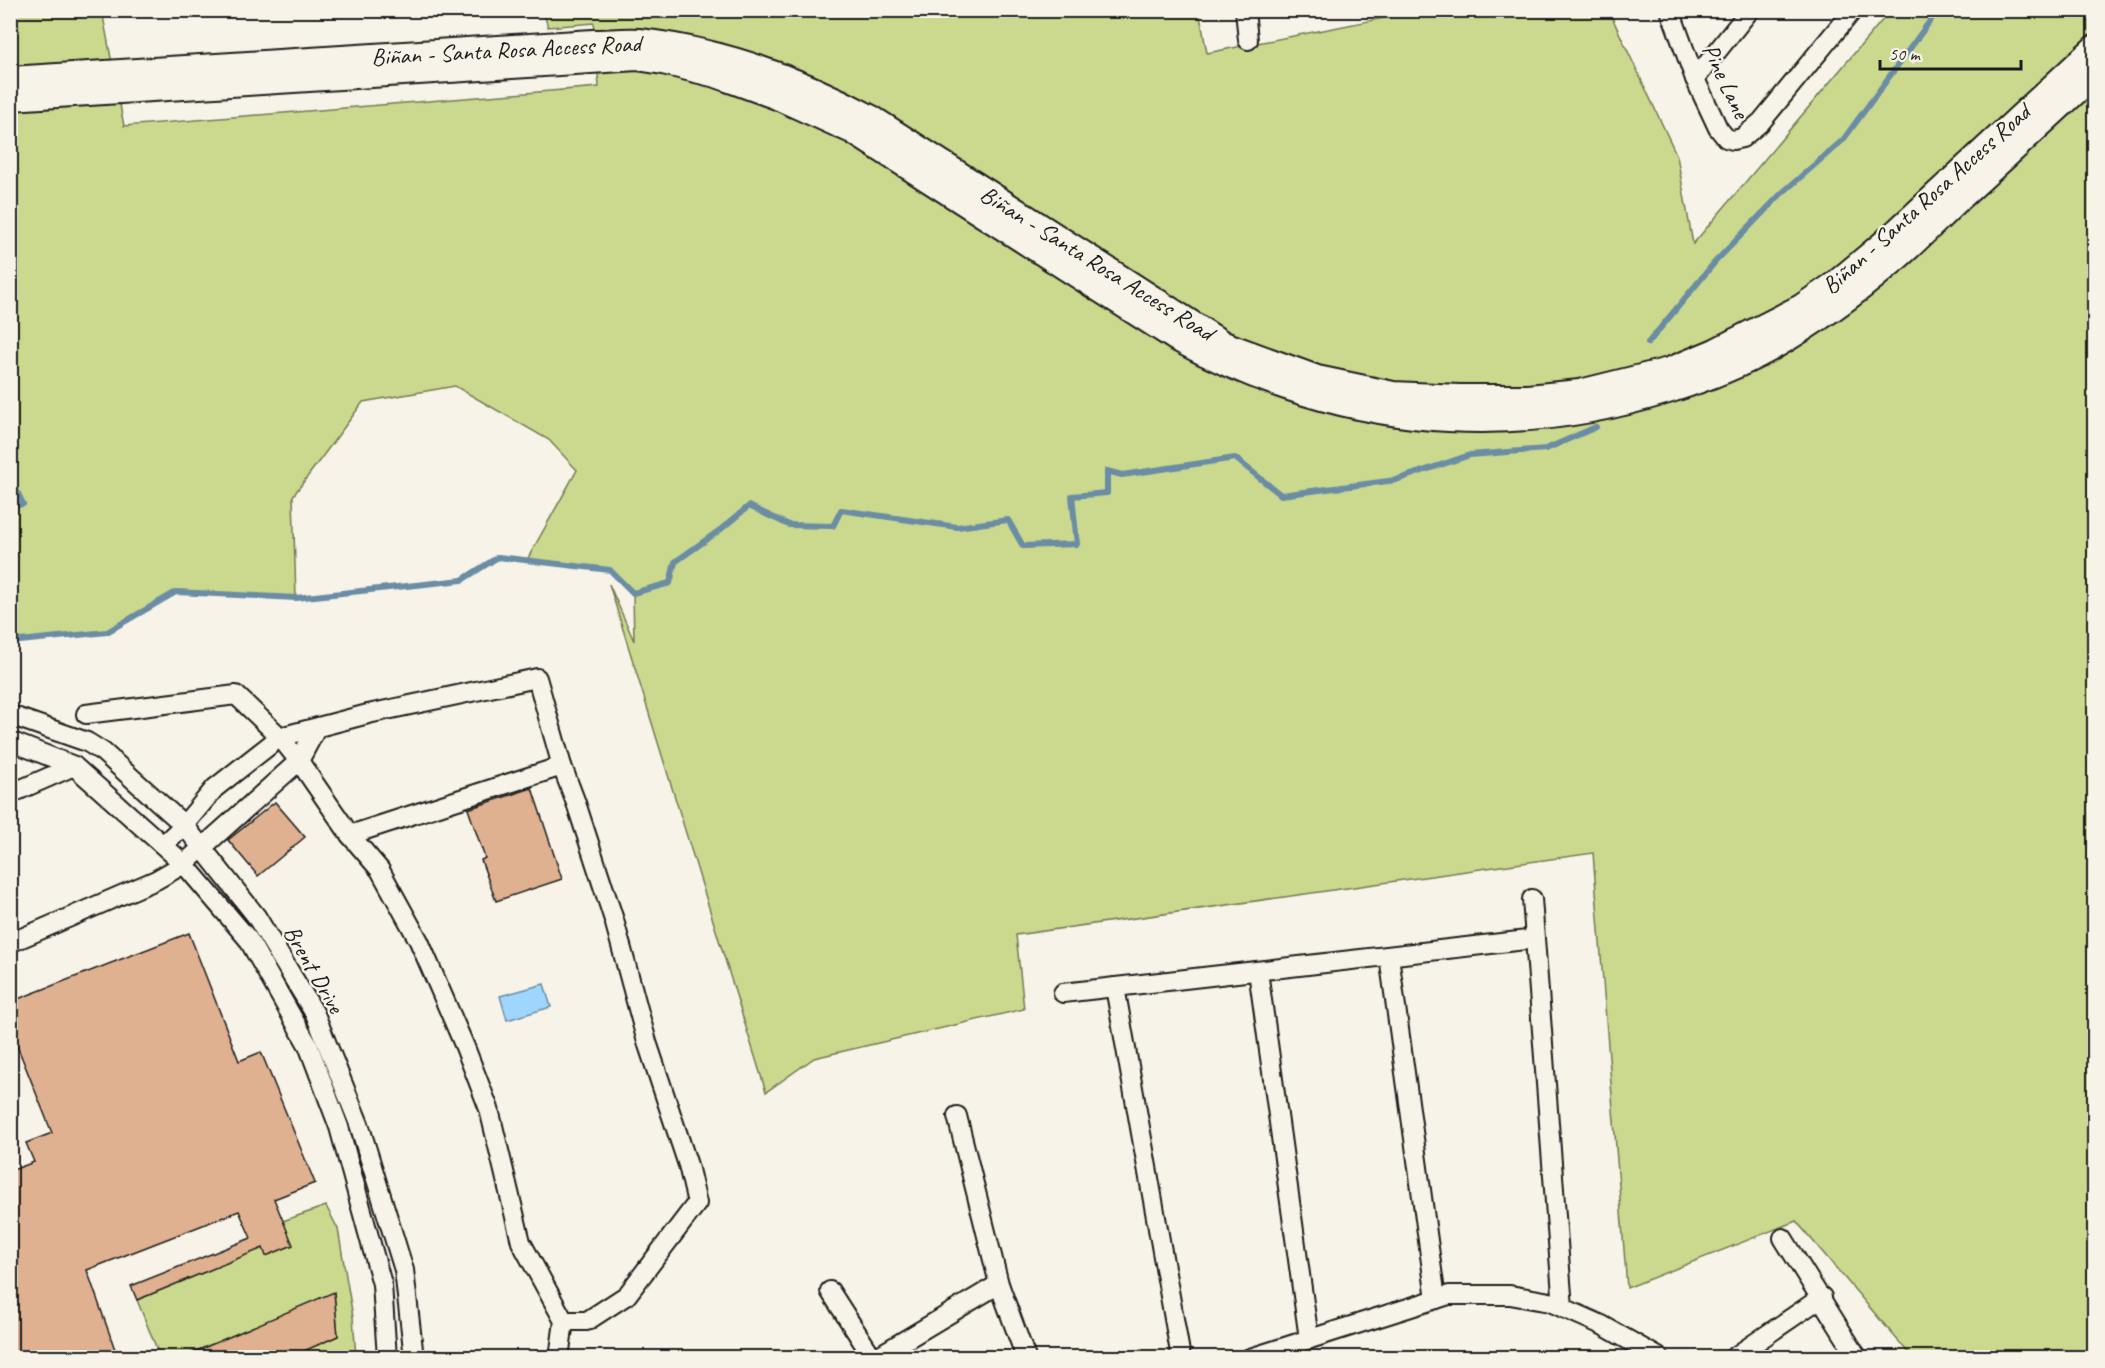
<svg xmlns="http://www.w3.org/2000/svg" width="2105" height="1368" viewBox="0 0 2105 1368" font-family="Caveat,sans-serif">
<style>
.green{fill:#cad98d;stroke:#737a54;stroke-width:1.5}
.water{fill:#9ed6fe;stroke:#6a8ca4;stroke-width:1.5}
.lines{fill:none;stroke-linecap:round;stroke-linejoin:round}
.stream{stroke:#6a8ca4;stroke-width:6}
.building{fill:#dfb190;stroke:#1c1c1c;stroke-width:1.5}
.minor-casing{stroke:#1c1c1c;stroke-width:22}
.major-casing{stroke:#1c1c1c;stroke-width:28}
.minor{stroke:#f7f3e8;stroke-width:18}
.major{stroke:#f7f3e8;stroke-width:24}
.labels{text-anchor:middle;stroke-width:4.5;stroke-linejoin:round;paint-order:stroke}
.street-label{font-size:24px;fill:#1c1c1c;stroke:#f7f3e8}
</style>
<rect width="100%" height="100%" fill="#f7f3e8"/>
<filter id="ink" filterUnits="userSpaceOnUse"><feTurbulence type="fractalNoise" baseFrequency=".0167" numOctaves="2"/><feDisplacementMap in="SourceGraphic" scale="12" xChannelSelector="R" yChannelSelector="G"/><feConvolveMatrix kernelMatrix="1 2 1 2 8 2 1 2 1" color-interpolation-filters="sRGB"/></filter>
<g filter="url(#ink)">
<!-- green -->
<g class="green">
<path d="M10 11H102L124 126 599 87 594 23 548 27 543 11H1199L1207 53 1419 11H1609L1677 156 1693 244 1890 11H2094V1357H1912L1796 1221 1627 1288 1593 853 1016 935 1024 1009 814 1058 766 1092 609 584 634 641 633 593 610 570 527 560 577 470 549 440 455 386 363 402 293 496 296 598 176 592 107 632 11 642V506L23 503 10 477Z"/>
<path d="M326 1206 338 1229 353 1317 356 1357H288L338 1336 334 1293 180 1358 160 1357 137 1300 263 1248 283 1221Z"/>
</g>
<!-- water -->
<path class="water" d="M544 984 551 1007 507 1020 500 996Z"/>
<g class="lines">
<!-- stream -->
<g class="stream">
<path d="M1648 343 1715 262 1781 194 1843 140 1938 10"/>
<path d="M10 477 23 504 10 506"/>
<path d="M10 642 107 632 176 592 296 598 462 580 498 557 610 570 633 593 670 583 675 562 720 530 749 506 789 525 833 526 841 510 957 527 1008 520 1023 546 1077 544 1072 496 1107 493V471L1122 475 1235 458 1281 495 1396 480 1470 455 1546 449 1596 427"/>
</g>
</g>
<!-- building -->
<g class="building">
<path d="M532 788 562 879 496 901 481 860 485 858 468 809Z"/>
<path d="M275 802 305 837 258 876 228 840Z"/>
<path d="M189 933 239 1061 261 1052 315 1183 274 1199 293 1245 266 1256 263 1248 137 1300 131 1286 251 1238 239 1211 87 1270 118 1358H10V1171L34 1162 26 1143 52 1133 10 1028V1002Z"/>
<path d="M334 1292 338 1336 288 1358H180Z"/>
</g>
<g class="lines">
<defs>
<g id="minor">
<path d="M1245 10 1248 40"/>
<path d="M1670 10 1695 79 1718 128 1726 138 1733 140 1742 138 1761 122 1853 10"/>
<path d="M1695 79 1750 10"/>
<path d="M86 714 236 695 280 737 299 761 350 835"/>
<path d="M10 715 87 742 103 752 184 825 256 916 315 1014 359 1124 404 1270 414 1358"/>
<path d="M10 741 74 766 184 864 248 939 308 1045 339 1127 382 1284 387 1358"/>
<path d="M10 794 74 766"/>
<path d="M164 844 184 825 215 788 280 737 368 714 537 678 562 766 576 803 614 920 647 1042 688 1165 697 1203 627 1295 587 1321H564"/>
<path d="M1532 899 1563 1308"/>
<path d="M10 943 156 880 184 864 299 761 316 729"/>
<path d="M1389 956 1436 1299"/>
<path d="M1258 971 1309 1339"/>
<path d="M1115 987 1181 1358"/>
<path d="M1063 993 1535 939"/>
<path d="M957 1116 999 1284 1026 1358"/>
<path d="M1783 1238 1858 1358"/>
<path d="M830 1291 873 1358"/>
<path d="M559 1358 564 1321 521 1242 489 1109 465 1047 419 941 380 870 350 835 562 766"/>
<path d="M875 1358 999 1284"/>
<path d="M1250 1358 1449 1295H1510L1550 1302 1602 1325 1660 1358"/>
<path d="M1733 1358 1822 1297"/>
</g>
<g id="major">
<path d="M10 79 593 42C608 42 624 40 639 41 721 50 800 79 872 118L1224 344 1317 378 1393 394 1459 397H1528L1580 392 1669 370 1715 351 1801 307 1836 283 1886 241 2094 48"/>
<path d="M10 98 637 58 663 62 716 75 777 97 852 131 1175 338C1331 423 1497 444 1668 391 1703 380 1738 367 1770 349 1812 325 1853 296 1890 264 1913 245 1934 223 1955 203 2002 160 2048 118 2094 75"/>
</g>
</defs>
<!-- minor casing -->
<use href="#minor" class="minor-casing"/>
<!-- major casing -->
<use href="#major" class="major-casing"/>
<!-- minor -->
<use href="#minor" class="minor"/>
<!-- major -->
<use href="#major" class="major"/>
</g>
</g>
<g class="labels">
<!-- street labels -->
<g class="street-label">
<text transform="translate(506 50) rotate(-3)" y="8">Biñan - Santa Rosa Access Road</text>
<text transform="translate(1726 81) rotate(65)" y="8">Pine Lane</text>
<text transform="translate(1926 199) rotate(-42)" y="8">Biñan - Santa Rosa Access Road</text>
<text transform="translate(1097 263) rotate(32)" y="8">Biñan - Santa Rosa Access Road</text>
<text transform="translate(314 969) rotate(60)" y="8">Brent Drive</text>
</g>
</g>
<!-- margin -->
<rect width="2105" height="1368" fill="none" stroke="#f7f3e8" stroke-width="36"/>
<rect x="18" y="18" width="2069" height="1332" fill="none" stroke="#1c1c1c" stroke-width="2" filter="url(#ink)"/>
<!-- scale -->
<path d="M1880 60v9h141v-9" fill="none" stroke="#1c1c1c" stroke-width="3"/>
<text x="1889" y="60" font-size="18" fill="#1c1c1c" stroke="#f7f3e8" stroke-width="4.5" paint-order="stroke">50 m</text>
</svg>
